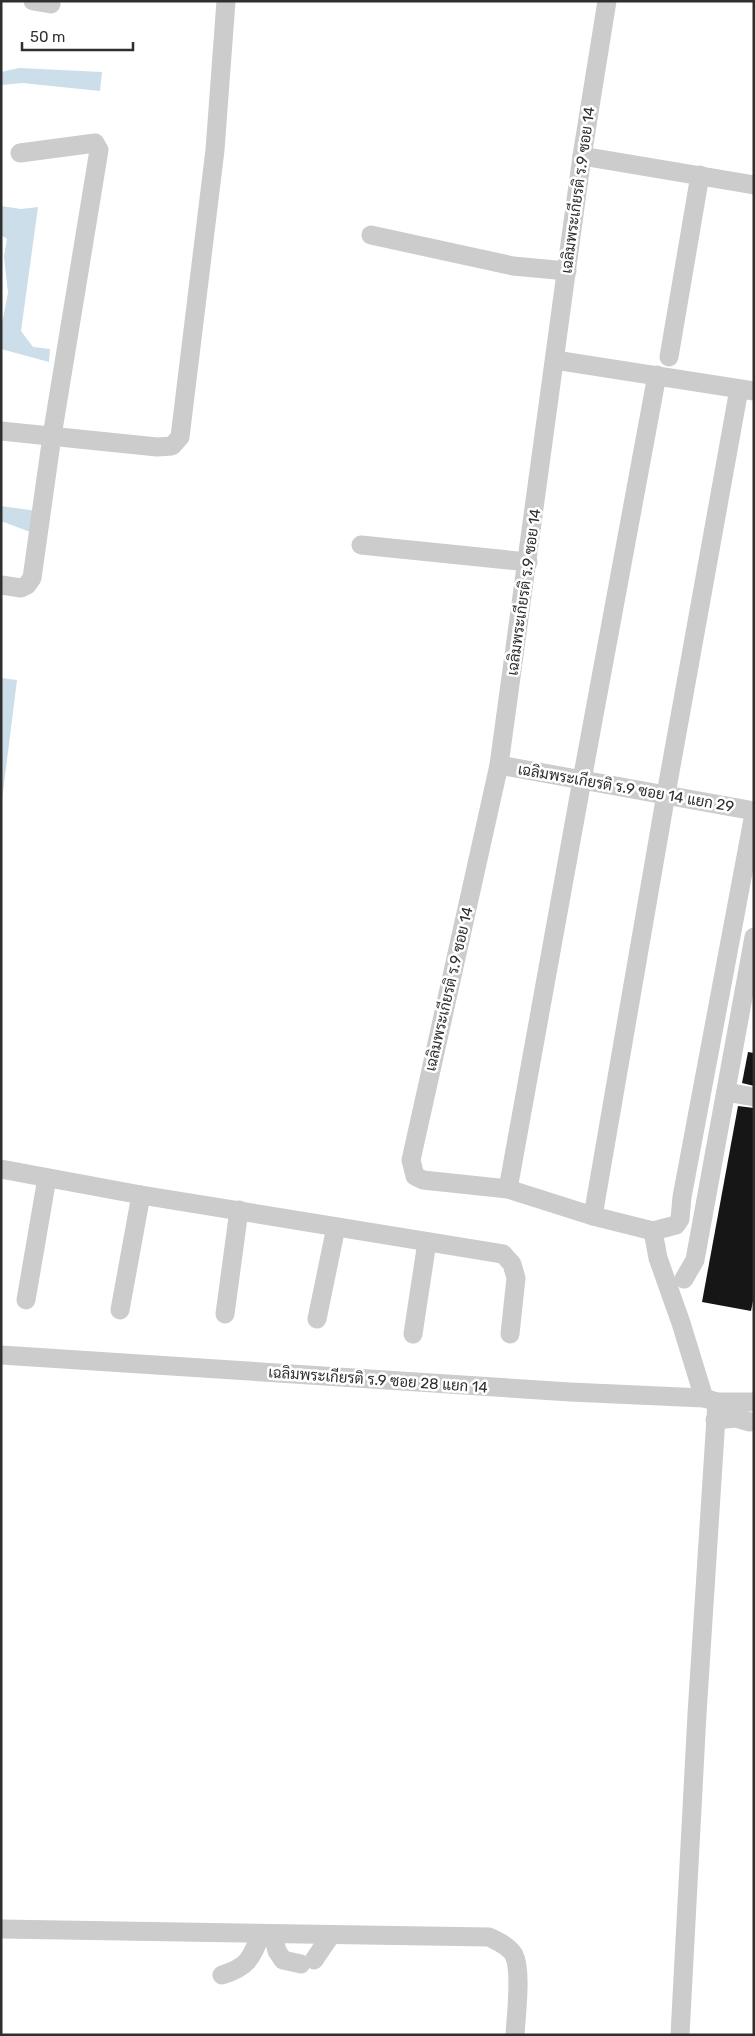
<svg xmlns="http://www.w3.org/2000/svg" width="755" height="2036" viewBox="0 0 755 2036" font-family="Rubik,Sarabun,sans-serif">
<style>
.water{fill:#cbdeea}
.building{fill:#161616}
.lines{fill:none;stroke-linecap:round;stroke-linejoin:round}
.minor{stroke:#ccc;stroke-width:19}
.labels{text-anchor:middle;stroke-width:5;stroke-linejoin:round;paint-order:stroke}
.street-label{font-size:15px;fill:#2f2f2f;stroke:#fff}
</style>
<rect width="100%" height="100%" fill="#fff"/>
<!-- water -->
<g class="water">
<path d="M19 68 102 72 100 91 22 83 1 85V72Z"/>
<path d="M1 206 21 209 38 207 21 331 33 347 50 349 49 362 1 349V328L8 293 4 256 7 239 1 235Z"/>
<path d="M1 506 37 511 30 532 1 521Z"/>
<path d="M1 678 17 680 1 808Z"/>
</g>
<!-- building -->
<g class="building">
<path d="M748 1052 754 1053V1086L742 1083Z"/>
<path d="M738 1106 754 1108V1296L751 1311 702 1302Z"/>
</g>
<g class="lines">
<!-- minor -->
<g class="minor">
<path d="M33 1 51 4"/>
<path d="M607 1 582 156 499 765 411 1160 415 1176 423 1180 508 1189 593 1216 653 1231 676 1225 680 1219 682 1197 754 814"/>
<path d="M582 156 754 185"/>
<path d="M371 235 513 266 567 271"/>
<path d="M669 357 700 175"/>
<path d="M555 360 754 391"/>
<path d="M1 431 157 447 172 446 180 437 215 150 226 1"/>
<path d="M361 545 528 562"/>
<path d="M1 585 21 588 27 585 32 578 52 436 99 150 95 143 20 153"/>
<path d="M499 765 754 811"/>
<path d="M726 1092 754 1097"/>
<path d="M1 1169 141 1195 503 1254 512 1264 516 1278 510 1334"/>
<path d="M508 1189 582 780 657 375"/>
<path d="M593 1216 666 794 739 389"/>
<path d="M653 1231 658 1258 681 1323 704 1398"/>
<path d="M684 1279 695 1260 754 937"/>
<path d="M26 1300 47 1178"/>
<path d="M120 1310 141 1195"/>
<path d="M225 1314 239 1210"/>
<path d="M317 1319 336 1227"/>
<path d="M413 1334 427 1242"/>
<path d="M1 1355 570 1392 704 1398 717 1402H754"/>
<path d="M715 1420 736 1418 750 1422"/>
<path d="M1 1929 489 1937C497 1941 509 1946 514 1955 522 1971 516 2016 515 2035"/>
<path d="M273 1935 277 1951 283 1960 301 1964"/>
<path d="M314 1960 331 1935"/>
<path d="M222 1975C248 1967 251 1959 261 1934"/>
<path d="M680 2035 697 1714 717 1402"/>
</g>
</g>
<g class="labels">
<!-- street labels -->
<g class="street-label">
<text transform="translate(578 190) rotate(-82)" y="5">เฉลิมพระเกียรติ ร.9 ซอย 14</text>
<text transform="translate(524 592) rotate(-82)" y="5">เฉลิมพระเกียรติ ร.9 ซอย 14</text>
<text transform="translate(626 788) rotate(10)" y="5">เฉลิมพระเกียรติ ร.9 ซอย 14 แยก 29</text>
<text transform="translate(449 989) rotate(-77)" y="5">เฉลิมพระเกียรติ ร.9 ซอย 14</text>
<text transform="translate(378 1380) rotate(4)" y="5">เฉลิมพระเกียรติ ร.9 ซอย 28 แยก 14</text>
</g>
</g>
<!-- border -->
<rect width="755" height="2036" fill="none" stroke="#2f2f2f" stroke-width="5"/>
<!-- scale -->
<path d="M22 42v8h111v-8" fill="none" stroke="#2f2f2f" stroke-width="2.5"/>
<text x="30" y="42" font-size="15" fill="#2f2f2f" stroke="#ffffff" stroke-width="4" paint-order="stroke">50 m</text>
</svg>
